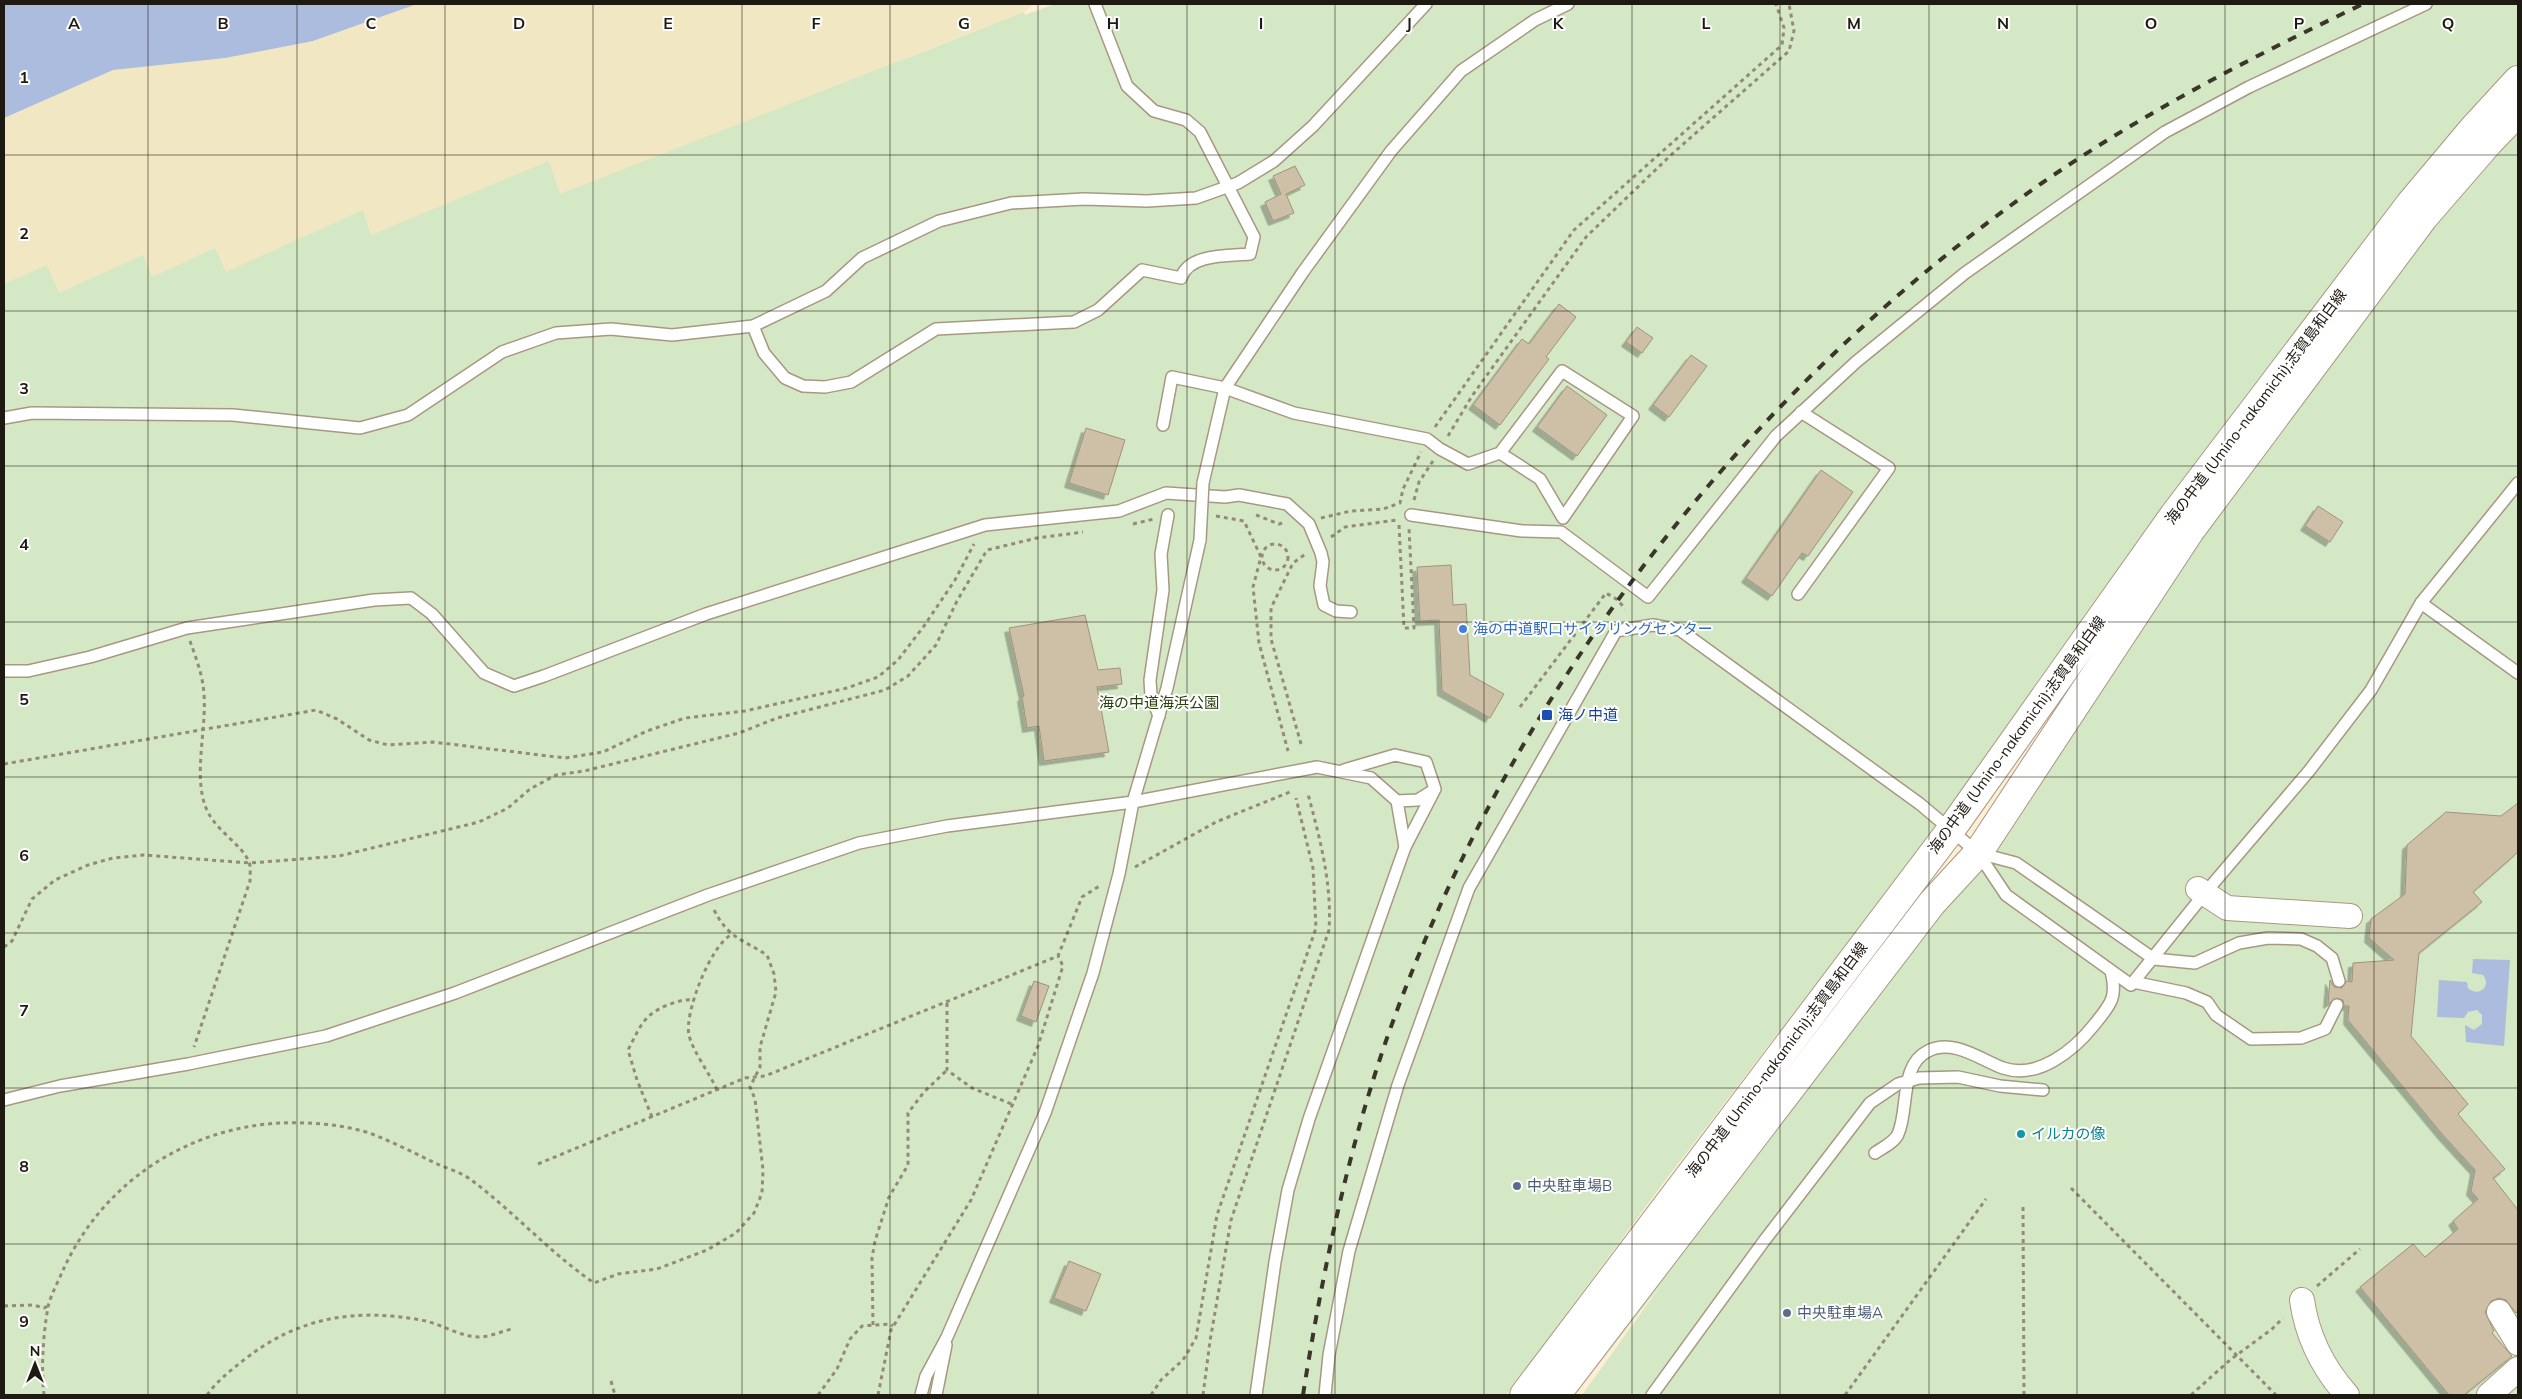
<svg xmlns="http://www.w3.org/2000/svg" width="2522" height="1399" viewBox="0 0 2522 1399" font-family="Mulish,'Noto Sans JP',sans-serif">
<style>
.green{fill:#d4e8c5}
.sand{fill:#f1e7c2}
.water{fill:#abbcde}
.building{fill:#cebfa7;stroke:#a1927c;filter:url(#shadow)}
.lines{fill:none;stroke-linecap:round;stroke-linejoin:round}
.lane-casing{stroke:#a79882;stroke-width:14}
.street-casing{stroke:#a79882;stroke-width:26}
.primary-casing{stroke:#a79882;stroke-width:30}
.path{stroke:#958a79;stroke-width:3;stroke-dasharray:4 4;stroke-linecap:butt}
.lane{stroke:#fff;stroke-width:11}
.street{stroke:#fff;stroke-width:24}
.primary{stroke:#fff;stroke-width:28}
.rail{stroke:#3b352a;stroke-width:4;stroke-dasharray:9 9;stroke-linecap:butt}
.lane-bridge-casing{stroke:#a79882;stroke-width:14;stroke-linecap:butt}
.lane-bridge{stroke:#fff;stroke-width:11}
.grid{fill:none;stroke:#1f1a11;stroke-width:1;stroke-opacity:0.55}
.shop-dot{fill:#3f7fe0;stroke:#fefefe;stroke-width:2}
.transit-dot{fill:#1a4fb4;stroke:#fefefe;stroke-width:2}
.culture-dot{fill:#0f9aa8;stroke:#fefefe;stroke-width:2}
.service-dot{fill:#5c6f8a;stroke:#fefefe;stroke-width:2}
.labels{text-anchor:middle;stroke-width:4;stroke-linejoin:round;paint-order:stroke}
.street-label{font-size:15px;fill:#1f1a11;stroke:#fefefe}
.shop-label{font-size:15px;fill:#366cbe;stroke:#fefefe;text-anchor:start}
.park-label{font-size:15px;fill:#28400c;stroke:#fefefe}
.transit-label{font-size:15px;fill:#164399;stroke:#fefefe;text-anchor:start}
.culture-label{font-size:15px;fill:#0d838f;stroke:#fefefe;text-anchor:start}
.service-label{font-size:15px;fill:#4e5e75;stroke:#fefefe;text-anchor:start}
.grid-label{font-size:16px;text-anchor:middle;font-weight:bold;fill:#1f1a11;stroke:#fefefe;stroke-width:4;stroke-linejoin:round;paint-order:stroke}
</style>
<defs>
<filter id="shadow"><feDropShadow dx="-4.5" dy="4.5" stdDeviation="0" flood-color="#0004"/></filter>
</defs>
<rect width="100%" height="100%" fill="#feeed6"/>
<!-- green -->
<g class="green">
<path d="M1055 4H2518V67L2438 154 2153 521 1975 776 1661 1186 1506 1395H4V281L48 261 146 248 555 154 910 57 1024 12 1025 15Z"/>
<path d="M2518 125V1395H1582L1664 1281 1575 1395H1566L2415 244Z"/>
</g>
<!-- sand -->
<path class="sand" d="M417 4H1034L1024 12 560 194 549 161 371 235 363 210 226 272 215 248 152 277 143 255 59 293 47 265 4 284V118L113 70 313 41Z"/>
<!-- water -->
<g class="water">
<path d="M4 4H417L313 41 225 58 113 70 4 118Z"/>
<path d="M2473 959 2510 960 2504 1046 2466 1042 2465 1025 2474 1030 2482 1024V1015L2477 1010 2468 1012 2464 1018 2437 1017 2439 980 2467 982 2468 988C2479 998 2492 986 2483 975L2472 973Z"/>
</g>
<!-- building -->
<g class="building">
<path d="M1295 166 1305 185 1286 194 1294 213 1273 221 1265 202 1281 194 1273 176Z"/>
<path d="M1559 304 1576 317 1546 357 1549 359 1500 425 1473 405 1522 339 1529 344Z"/>
<path d="M1637 327 1653 338 1642 353 1626 342Z"/>
<path d="M1691 355 1707 366 1669 417 1653 405Z"/>
<path d="M1567 386 1607 415 1577 456 1537 427Z"/>
<path d="M1086 428 1125 440 1108 495 1069 483Z"/>
<path d="M1821 470 1853 492 1808 556 1802 553 1772 596 1746 578Z"/>
<path d="M2318 506 2343 522 2330 542 2305 526Z"/>
<path d="M1451 565 1453 605 1466 604 1470 675 1504 694 1490 718 1442 691 1439 620 1420 621 1417 567Z"/>
<path d="M1085 615 1098 670 1120 668 1122 684 1097 687 1109 752 1044 761 1039 726 1027 728 1022 697 1024 696 1009 628Z"/>
<path d="M2518 803V852L2473 892 2482 902 2419 953 2411 1036 2468 1104 2458 1114 2505 1169 2493 1178 2518 1210V1311L2516 1313 2506 1300 2499 1298 2491 1301 2485 1312 2494 1331 2492 1333 2512 1356 2464 1395H2449L2360 1287 2413 1244 2425 1257 2458 1229 2453 1221 2478 1199 2471 1191 2475 1170 2442 1134 2348 1020 2349 1006H2344L2343 1000 2337 998 2328 1004 2330 980 2334 987 2342 988 2346 981 2352 982 2353 963 2394 960 2369 938 2371 919 2405 894 2407 845 2446 812 2501 816Z"/>
<path d="M1034 981 1049 986 1036 1022 1021 1016Z"/>
<path d="M1069 1261 1101 1274 1086 1311 1054 1298Z"/>
</g>
<g class="lines">
<defs>
<g id="lane">
<path d="M753 326 764 353 785 378 803 386 825 387 851 382 936 329 1074 322 1098 310 1142 270 1181 278C1189 253 1229 256 1250 254L1254 237 1200 132 1186 120 1154 111 1127 86 1095 4"/>
<path d="M4 418 32 413 233 415 360 428 408 415 502 352 556 333 611 329 672 335 753 326 826 291 862 258 939 221 1011 203 1084 199 1147 201 1196 198 1238 183 1274 161 1313 126 1426 4"/>
<path d="M1163 425 1172 377 1225 388 1294 413 1427 439 1440 449 1468 464 1500 453 1562 371 1633 416 1563 518 1540 479 1500 453"/>
<path d="M1203 483 1225 388 1303 272 1391 151 1461 71 1535 20 1568 4"/>
<path d="M1411 515 1522 531 1561 532 1648 597 1776 436 1856 362 1965 273 2165 132 2249 87 2426 4"/>
<path d="M1798 594 1889 468 1801 412"/>
<path d="M2421 603 2518 673"/>
<path d="M4 671H28L90 657 187 628 374 600 411 598 432 614 484 673 514 686 544 676 706 614 985 525 1119 511 1166 493 1225 497 1239 495 1287 504 1309 524 1321 553 1323 562 1320 586 1324 605 1336 611 1351 612"/>
<path d="M1159 716 1151 696 1150 680 1163 590 1161 554 1168 515"/>
<path d="M1397 801 1418 800 1434 790"/>
<path d="M1978 853 2016 863 2154 959 2195 963 2239 943 2268 938 2301 939 2317 946 2332 958 2339 981"/>
<path d="M2133 982 2186 993 2207 1002 2216 1015 2251 1039 2301 1038 2325 1029 2337 1005"/>
<path d="M4 1100 60 1086 188 1064 326 1036 455 993 708 895 859 843 947 826 1133 802 1317 767 1371 778 1397 801 1405 847"/>
<path d="M1875 1153C1882 1148 1895 1142 1898 1134 1909 1111 1899 1065 1928 1051 1953 1038 1981 1060 2003 1068 2038 1080 2074 1050 2094 1025 2110 1005 2118 998 2111 971"/>
<path d="M921 1395 926 1376 947 1337 1045 1113 1093 973 1119 874 1133 802 1167 688 1200 540"/>
<path d="M936 1395 946 1345"/>
<path d="M1256 1395 1275 1262 1288 1190 1309 1119 1405 847 1435 789 1426 762 1395 755 1344 770"/>
<path d="M1325 1395 1329 1355 1349 1251 1398 1085 1469 888 1616 631 1653 625 1680 630 1920 804 1978 853 2006 895 2131 985 2205 893 2309 771 2371 690 2421 603 2518 483"/>
<path d="M1652 1395 1764 1241 1870 1103 1898 1084 1919 1078 1958 1077 2000 1086 2043 1090"/>
</g>
<g id="street">
<path d="M2198 889 2227 908 2350 916"/>
<path d="M2302 1300C2307 1336 2323 1368 2347 1395"/>
<path d="M2499 1312 2518 1343"/>
<path d="M2489 1395 2518 1369"/>
</g>
<g id="primary">
<path d="M1524 1395 1950 831 2174 515 2410 204 2473 129 2518 80"/>
<path d="M1556 1395 1932 903 1978 853 2190 531 2424 217 2489 142 2518 112"/>
</g>
</defs>
<!-- lane casing -->
<use href="#lane" class="lane-casing"/>
<!-- street casing -->
<use href="#street" class="street-casing"/>
<!-- primary casing -->
<use href="#primary" class="primary-casing"/>
<!-- path -->
<g class="path">
<path d="M1435 427 1574 230 1782 45 1784 28 1776 4"/>
<path d="M1448 436 1472 396 1586 237 1672 154 1789 51 1794 31 1789 4"/>
<path d="M1414 500 1419 482 1433 461"/>
<path d="M1256 515 1279 524 1285 522"/>
<path d="M1216 516 1244 521 1261 557 1253 587 1259 643 1288 751"/>
<path d="M1321 518 1351 511 1383 509 1400 503 1403 489 1421 452"/>
<path d="M1133 524 1154 519"/>
<path d="M1399 525 1404 628H1414L1409 528"/>
<path d="M1331 537 1345 527 1397 520"/>
<circle cx="1275" cy="557" r="13"/>
<path d="M190 641C195 655 201 671 203 685 209 723 192 773 206 808 216 832 241 843 249 862 251 867 250 875 250 881L194 1047"/>
<path d="M1520 707 1606 593 1618 600 1625 609"/>
<path d="M1301 744 1271 639V608L1293 563 1307 553"/>
<path d="M4 764 316 710 337 719 369 740 388 745 433 742 565 758 603 752 647 731 685 718 745 711 847 688 878 677 898 660 924 626 955 580 974 544"/>
<path d="M1135 867 1216 822 1290 792"/>
<path d="M4 947 12 941 32 899 55 880 88 865 113 858 144 855 250 863 339 856 479 822 508 808 530 789 556 775 584 771 739 733 777 718 885 690 908 676 936 645 957 601 987 550 1037 538 1083 532"/>
<path d="M947 1003V1070L972 1088 1014 1105"/>
<path d="M717 1090C710 1074 692 1050 689 1035 684 1013 711 945 731 935"/>
<path d="M652 1117 637 1080 628 1050C634 1039 640 1024 649 1016 659 1007 681 998 694 1000"/>
<path d="M538 1164 745 1078 765 1076 1058 956 1082 897 1101 885"/>
<path d="M2071 1188 2276 1395"/>
<path d="M2023 1207 2024 1395"/>
<path d="M2317 1286 2360 1249"/>
<path d="M4 1306 34 1305 44 1308 48 1306"/>
<path d="M873 1325 872 1258 875 1241 889 1197 908 1165V1113L924 1092 947 1070"/>
<path d="M611 1381 615 1395"/>
<path d="M44 1395C41 1366 43 1336 48 1307 51 1294 59 1280 64 1268 104 1182 187 1128 280 1123 310 1122 343 1124 372 1134 393 1142 414 1153 435 1163 446 1168 460 1172 470 1179 513 1211 549 1252 594 1283L618 1274 657 1269 707 1250 736 1233 754 1213 762 1193 763 1170 755 1099 750 1087 760 1067V1047L776 992 774 974 767 955C740 938 728 938 713 908"/>
<path d="M207 1395C217 1381 231 1370 245 1359 299 1317 355 1308 421 1320 440 1323 460 1337 479 1337 490 1337 502 1331 512 1329"/>
<path d="M818 1395 837 1369 850 1339 862 1326 890 1324 893 1326"/>
<path d="M878 1395 891 1330 971 1200 1038 1046 1063 966 1058 956"/>
<path d="M1151 1395 1161 1380 1183 1360 1196 1338 1217 1215 1316 928 1313 868 1296 798"/>
<path d="M1203 1395 1210 1341 1231 1220 1329 930C1332 883 1320 839 1308 794"/>
<path d="M1845 1395 1986 1199"/>
<path d="M2191 1395 2230 1360 2272 1329 2283 1318"/>
</g>
<!-- lane -->
<use href="#lane" class="lane"/>
<!-- street -->
<use href="#street" class="street"/>
<!-- primary -->
<use href="#primary" class="primary"/>
<!-- rail -->
<path class="rail" d="M1303 1395C1322 1275 1347 1153 1387 1038 1508 694 1744 392 2042 183 2143 113 2252 57 2363 4"/>
<defs>
<path id="lane-bridge" d="M1200 540 1203 483"/>
</defs>
<!-- lane-bridge casing -->
<use href="#lane-bridge" class="lane-bridge-casing"/>
<!-- lane-bridge -->
<use href="#lane-bridge" class="lane-bridge"/>
</g>
<!-- grid -->
<path class="grid" d="M148 4V1395M297 4V1395M445 4V1395M593 4V1395M742 4V1395M890 4V1395M1038 4V1395M1187 4V1395M1335 4V1395M1484 4V1395M1632 4V1395M1780 4V1395M1929 4V1395M2077 4V1395M2225 4V1395M2374 4V1395M4 155H2518M4 311H2518M4 466H2518M4 622H2518M4 777H2518M4 933H2518M4 1088H2518M4 1244H2518"/>
<!-- markers -->
<circle class="shop-dot" cx="1463" cy="629" r="5"/>
<rect class="transit-dot" x="1541" y="709" width="12" height="12" rx="2.5"/>
<circle class="culture-dot" cx="2021" cy="1134" r="5"/>
<g class="service-dot">
<circle cx="1517" cy="1186" r="5"/>
<circle cx="1787" cy="1313" r="5"/>
</g>
<g class="labels">
<!-- street labels -->
<g class="street-label">
<text transform="translate(2256 407) rotate(-53)" y="5">海の中道 (Umino-nakamichi);志賀島和白線</text>
<text transform="translate(2017 735) rotate(-54)" y="5">海の中道 (Umino-nakamichi);志賀島和白線</text>
<text transform="translate(1777 1060) rotate(-53)" y="5">海の中道 (Umino-nakamichi);志賀島和白線</text>
</g>
<!-- shop labels -->
<g class="shop-label">
<text x="1473" y="634">海の中道駅口サイクリングセンター</text>
</g>
<!-- park labels -->
<g class="park-label">
<text x="1159" y="708">海の中道海浜公園</text>
</g>
<!-- transit labels -->
<g class="transit-label">
<text x="1558" y="720">海ノ中道</text>
</g>
<!-- culture labels -->
<g class="culture-label">
<text x="2031" y="1139">イルカの像</text>
</g>
<!-- service labels -->
<g class="service-label">
<text x="1527" y="1191">中央駐車場B</text>
<text x="1797" y="1318">中央駐車場A</text>
</g>
</g>
<g class="grid-label">
<text x="74" y="29">A</text>
<text x="223" y="29">B</text>
<text x="371" y="29">C</text>
<text x="519" y="29">D</text>
<text x="668" y="29">E</text>
<text x="816" y="29">F</text>
<text x="964" y="29">G</text>
<text x="1113" y="29">H</text>
<text x="1261" y="29">I</text>
<text x="1409" y="29">J</text>
<text x="1558" y="29">K</text>
<text x="1706" y="29">L</text>
<text x="1854" y="29">M</text>
<text x="2003" y="29">N</text>
<text x="2151" y="29">O</text>
<text x="2299" y="29">P</text>
<text x="2448" y="29">Q</text>
<text x="24" y="83">1</text>
<text x="24" y="239">2</text>
<text x="24" y="394">3</text>
<text x="24" y="550">4</text>
<text x="24" y="705">5</text>
<text x="24" y="861">6</text>
<text x="24" y="1016">7</text>
<text x="24" y="1172">8</text>
<text x="24" y="1327">9</text>
</g>
<!-- border -->
<rect width="2522" height="1399" fill="none" stroke="#1f1a11" stroke-width="10"/>
<!-- north arrow -->
<g transform="translate(35 1364)" stroke="#fefefe" stroke-width="4" paint-order="stroke">
<path d="M0-4L9 19L0 12L-9 19Z" fill="#1f1a11"/>
<text y="-8" font-size="14" font-weight="bold" text-anchor="middle" fill="#1f1a11">N</text>
</g>
</svg>
